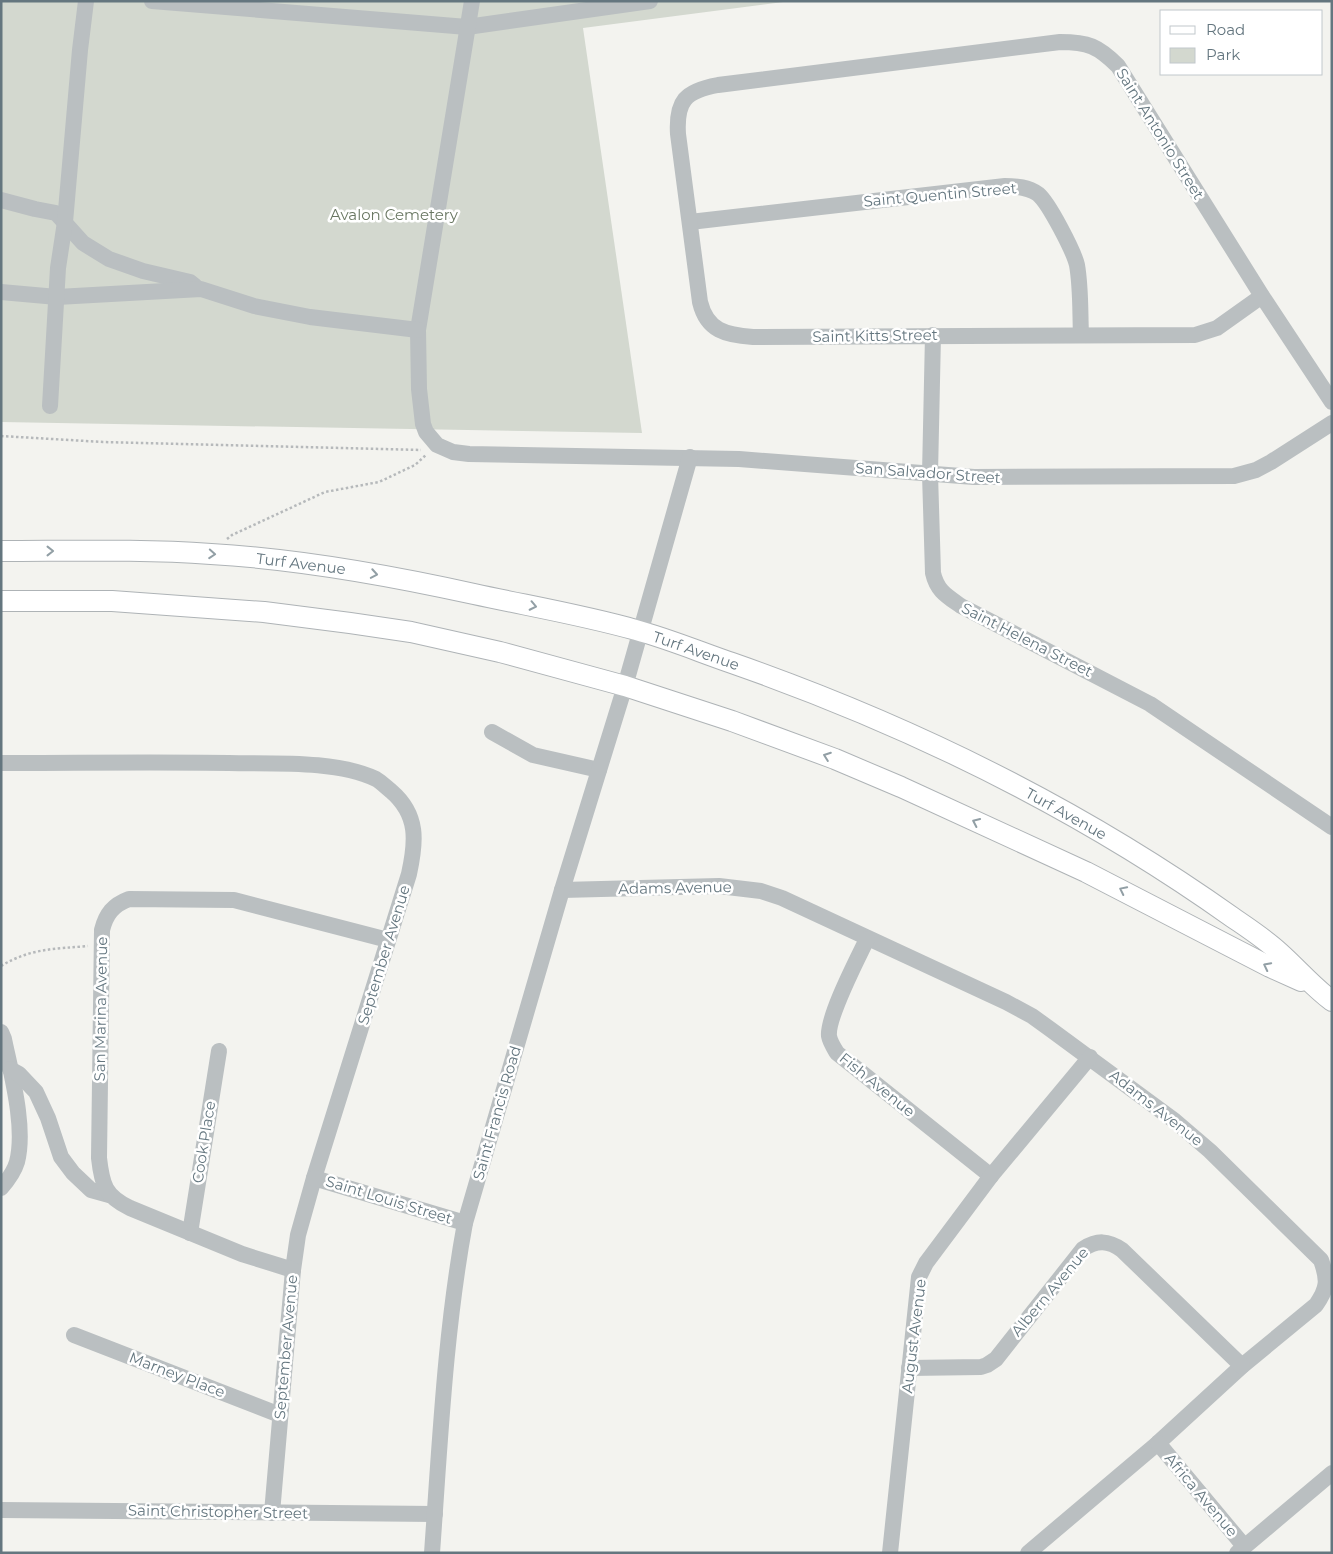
<svg xmlns="http://www.w3.org/2000/svg" width="1333" height="1554" viewBox="0 0 1333 1554" font-family="Montserrat,sans-serif">
<style>
.green{fill:#d3d8cf}
.lines{fill:none;stroke-linecap:round;stroke-linejoin:round}
.major-casing{stroke:#aeb3b6;stroke-width:22}
.path{stroke:#b6b9bb;stroke-width:2.5;stroke-dasharray:2.5 2.5;stroke-linecap:butt}
.minor{stroke:#babfc1;stroke-width:16}
.major{stroke:#fff;stroke-width:20}
.oneway{stroke:#929fa5}
.labels{text-anchor:middle;stroke-width:5;stroke-linejoin:round;paint-order:stroke}
.street-label{font-size:15px;fill:#64767f;stroke:#fff}
.park-label{font-size:15px;fill:#697762;stroke:#fff}
</style>
<rect width="100%" height="100%" fill="#f3f3ef"/>
<!-- green -->
<path class="green" d="M1 1H791L583 28 642 433 1 422Z"/>
<g class="lines">
<defs>
<g id="major">
<path d="M1 551C71 551 141 549 211 554 299 559 388 575 474 594 529 606 583 615 636 630 669 639 700 652 732 663 909 725 1080 809 1232 917 1248 928 1265 939 1279 952 1297 968 1312 986 1332 1001"/>
<path d="M1 601H112L264 612 350 623 411 632 500 652 625 686 732 721 835 759 901 787 1086 872 1270 967 1301 981"/>
</g>
</defs>
<!-- major casing -->
<use href="#major" class="major-casing"/>
<!-- path -->
<g class="path">
<path d="M1 436 103 442 421 450"/>
<path d="M227 539 232 535 325 492 379 482 415 465 427 454"/>
<path d="M1 966C31 948 55 949 88 946"/>
</g>
<!-- minor -->
<g class="minor">
<path d="M152 1 467 27 650 1"/>
<path d="M472 1 418 330 419 389 423 424 426 432 437 445 453 452 469 454 739 459 974 477 1234 476 1256 470 1271 462 1332 423"/>
<path d="M1 200 35 209 56 213 83 243 109 259 143 271 190 282 195 286"/>
<path d="M690 222 1005 186C1017 186 1028 187 1038 194 1049 203 1074 252 1077 265 1081 288 1080 312 1081 335"/>
<path d="M1 292 57 297 201 289 254 306 310 317 418 330"/>
<path d="M1262 296 1217 328 1195 335 753 337C726 335 707 331 700 302L678 134C676 101 685 91 718 85L1060 42C1088 42 1098 46 1118 66L1262 296 1332 402"/>
<path d="M933 335 930 474 933 573C937 591 947 596 961 606L1150 704 1332 827"/>
<path d="M50 406 58 268 65 222 80 50 86 1"/>
<path d="M492 732 533 755 599 770"/>
<path d="M1 763C77 763 153 762 229 763 273 764 336 760 376 779 381 782 386 787 391 791 419 815 416 842 409 874L314 1178 298 1235 293 1270 272 1513"/>
<path d="M562 890 719 886 761 891 782 898 1006 1002 1032 1016 1050 1029 1175 1121 1210 1151 1321 1260C1328 1280 1328 1288 1316 1305L1242 1366 1158 1443 1028 1553"/>
<path d="M867 939C858 958 827 1017 829 1036 830 1042 834 1048 837 1053L991 1176"/>
<path d="M1 1032 4 1039C11 1073 26 1127 17 1162 14 1172 8 1180 1 1188"/>
<path d="M10 1069 19 1074 36 1092 48 1118 61 1157 73 1173 91 1190 109 1195"/>
<path d="M314 1178 465 1223"/>
<path d="M190 1233 219 1051"/>
<path d="M293 1270 242 1254 130 1208C105 1196 102 1185 99 1158L102 930C106 914 113 905 129 899L234 900 388 940"/>
<path d="M74 1335 280 1415"/>
<path d="M909 1368 981 1367 987 1365 996 1359 1083 1249C1097 1240 1108 1240 1122 1250L1242 1366"/>
<path d="M1158 1443 1244 1546"/>
<path d="M1 1510 435 1514"/>
<path d="M432 1553C440 1443 445 1331 465 1223L562 890 625 686 690 457"/>
<path d="M890 1553 919 1277 926 1263 991 1176 1090 1057"/>
<path d="M1237 1553 1332 1473"/>
</g>
<!-- major -->
<use href="#major" class="major"/>
</g>
<!-- one-way arrows -->
<defs><path id="oneway-chevron" d="M-2-3.5L2.5 0L-2 3.5" fill="none" stroke-width="1.6" stroke-linecap="round" stroke-linejoin="round" transform="scale(1.25)"/></defs>
<g class="oneway">
<use href="#oneway-chevron" transform="translate(50 551)"/>
<use href="#oneway-chevron" transform="translate(212 554) rotate(4)"/>
<use href="#oneway-chevron" transform="translate(374 574) rotate(10)"/>
<use href="#oneway-chevron" transform="translate(533 606) rotate(12)"/>
<use href="#oneway-chevron" transform="translate(827 756) rotate(-160)"/>
<use href="#oneway-chevron" transform="translate(976 822) rotate(-155)"/>
<use href="#oneway-chevron" transform="translate(1123 890) rotate(-154)"/>
<use href="#oneway-chevron" transform="translate(1267 966) rotate(-153)"/>
</g>
<g class="labels">
<!-- street labels -->
<g class="street-label">
<text transform="translate(1160 134) rotate(58)" y="5">Saint Antonio Street</text>
<text transform="translate(940 195) rotate(-5)" y="5">Saint Quentin Street</text>
<text transform="translate(875 336) rotate(-1)" y="5">Saint Kitts Street</text>
<text transform="translate(928 473) rotate(4)" y="5">San Salvador Street</text>
<text transform="translate(301 564) rotate(7)" y="5">Turf Avenue</text>
<text transform="translate(1027 640) rotate(27)" y="5">Saint Helena Street</text>
<text transform="translate(696 651) rotate(19)" y="5">Turf Avenue</text>
<text transform="translate(1066 814) rotate(29)" y="5">Turf Avenue</text>
<text transform="translate(675 888) rotate(-1)" y="5">Adams Avenue</text>
<text transform="translate(384 955) rotate(-73)" y="5">September Avenue</text>
<text transform="translate(101 1009) rotate(-89)" y="5">San Marina Avenue</text>
<text transform="translate(877 1085) rotate(39)" y="5">Fish Avenue</text>
<text transform="translate(1156 1108) rotate(38)" y="5">Adams Avenue</text>
<text transform="translate(497 1113) rotate(-74)" y="5">Saint Francis Road</text>
<text transform="translate(204 1142) rotate(-81)" y="5">Cook Place</text>
<text transform="translate(389 1200) rotate(17)" y="5">Saint Louis Street</text>
<text transform="translate(1050 1292) rotate(-50)" y="5">Albern Avenue</text>
<text transform="translate(914 1336) rotate(-83)" y="5">August Avenue</text>
<text transform="translate(286 1347) rotate(-85)" y="5">September Avenue</text>
<text transform="translate(177 1375) rotate(21)" y="5">Marney Place</text>
<text transform="translate(1201 1495) rotate(50)" y="5">Africa Avenue</text>
<text transform="translate(218 1512) rotate(1)" y="5">Saint Christopher Street</text>
</g>
<!-- park labels -->
<g class="park-label">
<text x="394" y="220">Avalon Cemetery</text>
</g>
</g>
<!-- border -->
<rect width="1333" height="1554" fill="none" stroke="#64767f" stroke-width="5"/>
<!-- legend -->
<rect x="1160" y="10" width="162" height="65" fill="#ffffff" stroke="#c1c8cc"/>
<rect x="1170" y="26" width="25" height="8" fill="#ffffff" stroke="#c1c8cc"/>
<text x="1206" y="35" font-size="15" fill="#64767f">Road</text>
<rect x="1170" y="48" width="25" height="15" fill="#d3d8cf" stroke="#c1c8cc"/>
<text x="1206" y="60" font-size="15" fill="#64767f">Park</text>
</svg>
